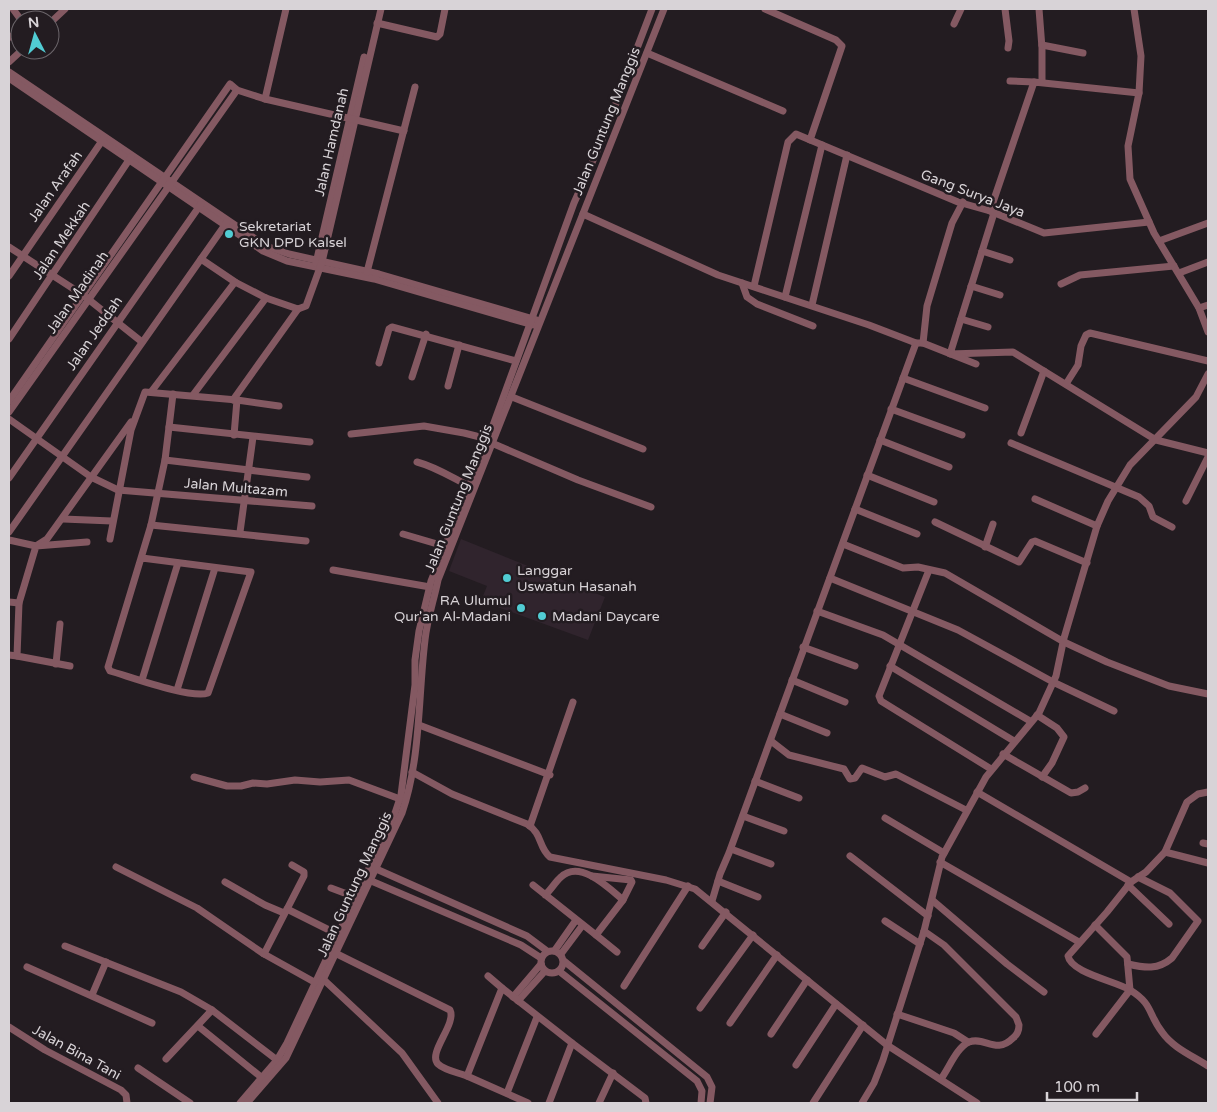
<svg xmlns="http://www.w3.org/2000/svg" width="1217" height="1112" viewBox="0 0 1217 1112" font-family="'Varela Round',sans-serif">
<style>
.built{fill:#30242d}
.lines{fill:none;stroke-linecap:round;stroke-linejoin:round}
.minor{stroke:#845962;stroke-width:7}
.poi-dot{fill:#51ccd3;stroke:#231c21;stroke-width:2}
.labels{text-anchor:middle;stroke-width:5;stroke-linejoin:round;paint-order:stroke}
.street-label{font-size:14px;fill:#d8d3d7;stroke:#231c21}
.poi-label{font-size:14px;fill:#d8d3d7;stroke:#231c21;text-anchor:start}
</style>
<rect width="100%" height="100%" fill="#231c21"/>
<!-- built -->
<path class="built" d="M461 539 605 597 588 640 481 601 487 586 449 571Z"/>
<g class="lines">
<!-- minor -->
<g class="minor">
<path d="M13 9 21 20"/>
<path d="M765 9 836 40 842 46 810 140"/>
<path d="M1005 9 1009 41 1008 48"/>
<path d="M1039 9 1042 48V81"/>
<path d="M1134 9 1141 56 1139 93 1128 146 1130 179 1154 233 1199 308 1208 332"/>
<path d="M50 23 65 9"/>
<path d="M377 23 437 37 440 34 445 9"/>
<path d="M954 24 961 9"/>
<path d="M9 36 20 41"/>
<path d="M1042 45 1083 53"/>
<path d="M647 53 783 111"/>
<path d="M9 62 22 50"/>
<path d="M9 72 266 246 289 254 379 274 537 320"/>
<path d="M9 78 263 251 287 261 374 279 533 325"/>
<path d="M1010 81 1034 82"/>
<path d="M265 99 286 9"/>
<path d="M990 211 1034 82 1139 93"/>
<path d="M994 213 950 354 1013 352 1156 440 1208 453"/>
<path d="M583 214 718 275 869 325 916 343H923L976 364"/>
<path d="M1159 241 1208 223"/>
<path d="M9 247 83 295 142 342"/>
<path d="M982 251 1010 260"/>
<path d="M201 259 235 282"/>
<path d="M316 263 364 57"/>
<path d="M367 272 415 87"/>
<path d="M1179 273 1208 262"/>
<path d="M9 276 104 138"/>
<path d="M742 283 747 297 757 304 813 326"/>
<path d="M1061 284 1080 275 1174 266"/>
<path d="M754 286 788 142 796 134 958 202 990 211 1044 233 1149 222"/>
<path d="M971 286 1000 295"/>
<path d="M785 297 822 145"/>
<path d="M812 305 847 155"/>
<path d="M1199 308 1208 305"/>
<path d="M961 319 988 327"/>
<path d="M9 339 131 157"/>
<path d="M923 343 927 306 952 223 963 202"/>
<path d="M379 363 389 329 392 327 516 361"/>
<path d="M412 377 426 334"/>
<path d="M903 378 985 408"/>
<path d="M1066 384 1078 365 1081 346 1086 335 1090 333 1208 361"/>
<path d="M448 386 459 345"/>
<path d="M151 392 235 282 266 298 298 309 306 306 322 262 381 9"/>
<path d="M193 395 266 298"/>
<path d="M512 397 643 449"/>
<path d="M233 400 298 309"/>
<path d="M237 400 279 406"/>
<path d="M9 401 230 84 237 90 265 99 404 131"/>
<path d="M891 409 962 435"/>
<path d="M9 412 237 90"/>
<path d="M9 419 91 477 118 490 312 506"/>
<path d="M169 427 310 442"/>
<path d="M1021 433 1044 371"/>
<path d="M351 434 424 426 464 433 488 439"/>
<path d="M880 440 949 467"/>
<path d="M1011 443 1139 497 1149 506 1153 517 1172 527"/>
<path d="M494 444 578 480 651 507"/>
<path d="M165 460 307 477"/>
<path d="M417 462C436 467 451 477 469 486"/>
<path d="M867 475 934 502"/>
<path d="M9 478 201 204"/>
<path d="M1035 499 1097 526"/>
<path d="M1186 501 1208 457"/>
<path d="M855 509 917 534"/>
<path d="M63 519 112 521"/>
<path d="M935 522 1019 562 1032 542 1035 541 1087 563"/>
<path d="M151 525 306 541"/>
<path d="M9 532 227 222"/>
<path d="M240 532 253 437"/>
<path d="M403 534 444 546"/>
<path d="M110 539 131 430 145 392 237 400 234 435"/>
<path d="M9 540 36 546 47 539 131 422"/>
<path d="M843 544 903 568 918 567 945 573 1064 642 1107 662 1169 686 1208 694"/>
<path d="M985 547 993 524"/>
<path d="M142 558 251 572 208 693C191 699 131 677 110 671L108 667 151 525 165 460 173 394"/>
<path d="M333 570 430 587"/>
<path d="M929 570 879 696 881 701 991 769"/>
<path d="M830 578 958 630 1053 682 1114 711"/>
<path d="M9 602 19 603"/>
<path d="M817 611 883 635 1030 721"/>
<path d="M803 647 855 666"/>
<path d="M9 655 17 656"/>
<path d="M56 664 60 624"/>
<path d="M70 666 17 656 19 603 36 546 87 542"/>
<path d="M890 666 1014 741"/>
<path d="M142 680 178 563"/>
<path d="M792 680 845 702"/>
<path d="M177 690 215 568"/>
<path d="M780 714 827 733"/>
<path d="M1037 715 1057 728 1064 737 1052 763 1042 777"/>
<path d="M419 725 550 775"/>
<path d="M771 741 789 755 844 769 850 779 855 778 862 768 885 777 896 774 966 810"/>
<path d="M1003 754 1071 793 1078 792 1085 788"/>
<path d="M412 772 452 794 527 824C543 834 538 847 550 857L666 880 695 889 887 1045 977 1103"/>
<path d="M194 777 227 786H241L253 783 267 784 295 780 320 782 349 780 400 799"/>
<path d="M755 781 799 798"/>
<path d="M977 792 1131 882"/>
<path d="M1208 792 1198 794 1187 802 1165 852 1146 872 1131 882 1107 912 1068 956C1071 973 1116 981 1130 990 1153 1004 1148 1014 1162 1032 1173 1048 1193 1056 1208 1066"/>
<path d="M743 816 784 831"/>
<path d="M885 818 944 853"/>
<path d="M530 826 573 702"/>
<path d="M1203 843 1208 844"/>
<path d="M731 849 771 864"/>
<path d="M1165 852 1208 863"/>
<path d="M850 856 928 916"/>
<path d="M940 862 1079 942"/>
<path d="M116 867 197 908 264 954 316 983"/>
<path d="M374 868 527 936 547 951"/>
<path d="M592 876 631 880 632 882 623 900"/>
<path d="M369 880 521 945 541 958"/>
<path d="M718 881 758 897"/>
<path d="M225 882 265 905 284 913"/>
<path d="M533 885 596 935 623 900C609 888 580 859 561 877 555 882 551 890 545 895"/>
<path d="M1128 885 1169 924"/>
<path d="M331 888 355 897"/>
<path d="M932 900 1007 964 1044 992"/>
<path d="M712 901 720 874 729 853 916 343"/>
<path d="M287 909 337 934"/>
<path d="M885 921 920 944"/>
<path d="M1095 925 1127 957 1130 990 1096 1034"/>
<path d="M924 931 944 945 1016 1017 1019 1025C1019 1030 1017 1035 1013 1038 996 1055 985 1036 969 1042 957 1047 949 1068 941 1079"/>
<path d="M596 935 617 952"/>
<path d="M65 946 181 992 212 1010 277 1060"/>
<path d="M702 946 726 912"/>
<path d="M555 950 576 920"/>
<circle cx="552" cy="962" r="11"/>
<path d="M335 953 450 1010C457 1024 427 1053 438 1064 444 1070 459 1073 467 1076"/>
<path d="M264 954 304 876V872L292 865"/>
<path d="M561 954 582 926"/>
<path d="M564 961 707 1077 712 1087 710 1103"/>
<path d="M1128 964C1145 968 1158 970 1172 958L1198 921 1170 893 1138 877"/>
<path d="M27 967 152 1023"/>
<path d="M559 971 697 1081 702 1091 701 1103"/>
<path d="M488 976 502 988"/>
<path d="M323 979 402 1053 438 1103"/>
<path d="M624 986 688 886"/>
<path d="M92 995 106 962"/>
<path d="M513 997 541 964"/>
<path d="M518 1001 545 971"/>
<path d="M700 1008 753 935"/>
<path d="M897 1014 954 1033 968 1042"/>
<path d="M730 1023 777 955"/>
<path d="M198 1026 261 1077"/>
<path d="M9 1027 45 1050 121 1090 126 1095 127 1103"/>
<path d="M771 1034 807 980"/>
<path d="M572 1043 645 1098 646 1103"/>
<path d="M166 1059 212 1010"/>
<path d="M796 1065 836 1004"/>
<path d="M138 1068 190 1103"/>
<path d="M507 1093 537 1017"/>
<path d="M240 1103 277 1060 287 1043 395 813 401 795 415 685V660L419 631 431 581 488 439 574 203 602 140 652 9"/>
<path d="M247 1103 286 1058 402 813C421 758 418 697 425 640 427 620 434 600 438 580L664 9"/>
<path d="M528 1103 467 1076 502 988 572 1043 549 1103"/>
<path d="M599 1103 613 1073"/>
<path d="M813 1103 863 1025"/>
<path d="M862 1103 874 1083 883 1060 924 931 942 857 986 777 1039 713 1056 676 1064 638 1097 526 1108 501 1130 465 1196 397 1208 374"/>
</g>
</g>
<!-- markers -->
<g class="poi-dot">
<circle cx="229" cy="234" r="5"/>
<circle cx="507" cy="578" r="5"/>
<circle cx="521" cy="608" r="5"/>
<circle cx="542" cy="616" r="5"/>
</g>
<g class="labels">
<!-- street labels -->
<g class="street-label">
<text transform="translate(606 121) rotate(-68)" y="5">Jalan Guntung Manggis</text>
<text transform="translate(331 142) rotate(-77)" y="5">Jalan Hamdanah</text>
<text transform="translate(55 186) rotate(-55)" y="5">Jalan Arafah</text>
<text transform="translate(973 193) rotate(21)" y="5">Gang Surya Jaya</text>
<text transform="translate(61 240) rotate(-56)" y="5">Jalan Mekkah</text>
<text transform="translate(77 292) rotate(-55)" y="5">Jalan Madinah</text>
<text transform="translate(94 333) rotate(-55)" y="5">Jalan Jeddah</text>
<text transform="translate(236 487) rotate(5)" y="5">Jalan Multazam</text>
<text transform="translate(458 498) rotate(-68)" y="5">Jalan Guntung Manggis</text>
<text transform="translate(354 884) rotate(-65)" y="5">Jalan Guntung Manggis</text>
<text transform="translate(77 1052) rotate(29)" y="5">Jalan Bina Tani</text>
</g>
<!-- poi labels -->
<g class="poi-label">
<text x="239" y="231">Sekretariat<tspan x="239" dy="16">GKN DPD Kalsel</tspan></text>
<text x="517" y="575">Langgar<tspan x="517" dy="16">Uswatun Hasanah</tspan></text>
<text x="511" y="605" text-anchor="end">RA Ulumul<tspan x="511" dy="16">Qur'an Al-Madani</tspan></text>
<text x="552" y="621">Madani Daycare</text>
</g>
</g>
<!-- border -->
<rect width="1217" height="1112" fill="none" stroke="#d8d3d7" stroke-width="20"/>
<!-- north arrow -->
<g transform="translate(35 35) rotate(354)"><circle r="24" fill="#231c21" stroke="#6b656a"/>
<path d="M0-4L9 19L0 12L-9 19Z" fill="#51ccd3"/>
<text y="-8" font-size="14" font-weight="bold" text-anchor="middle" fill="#d8d3d7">N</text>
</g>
<!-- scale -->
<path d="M1047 1092v8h90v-8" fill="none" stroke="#d8d3d7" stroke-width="2.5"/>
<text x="1054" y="1092" font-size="15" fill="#d8d3d7" stroke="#231c21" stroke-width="4" paint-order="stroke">100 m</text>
</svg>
